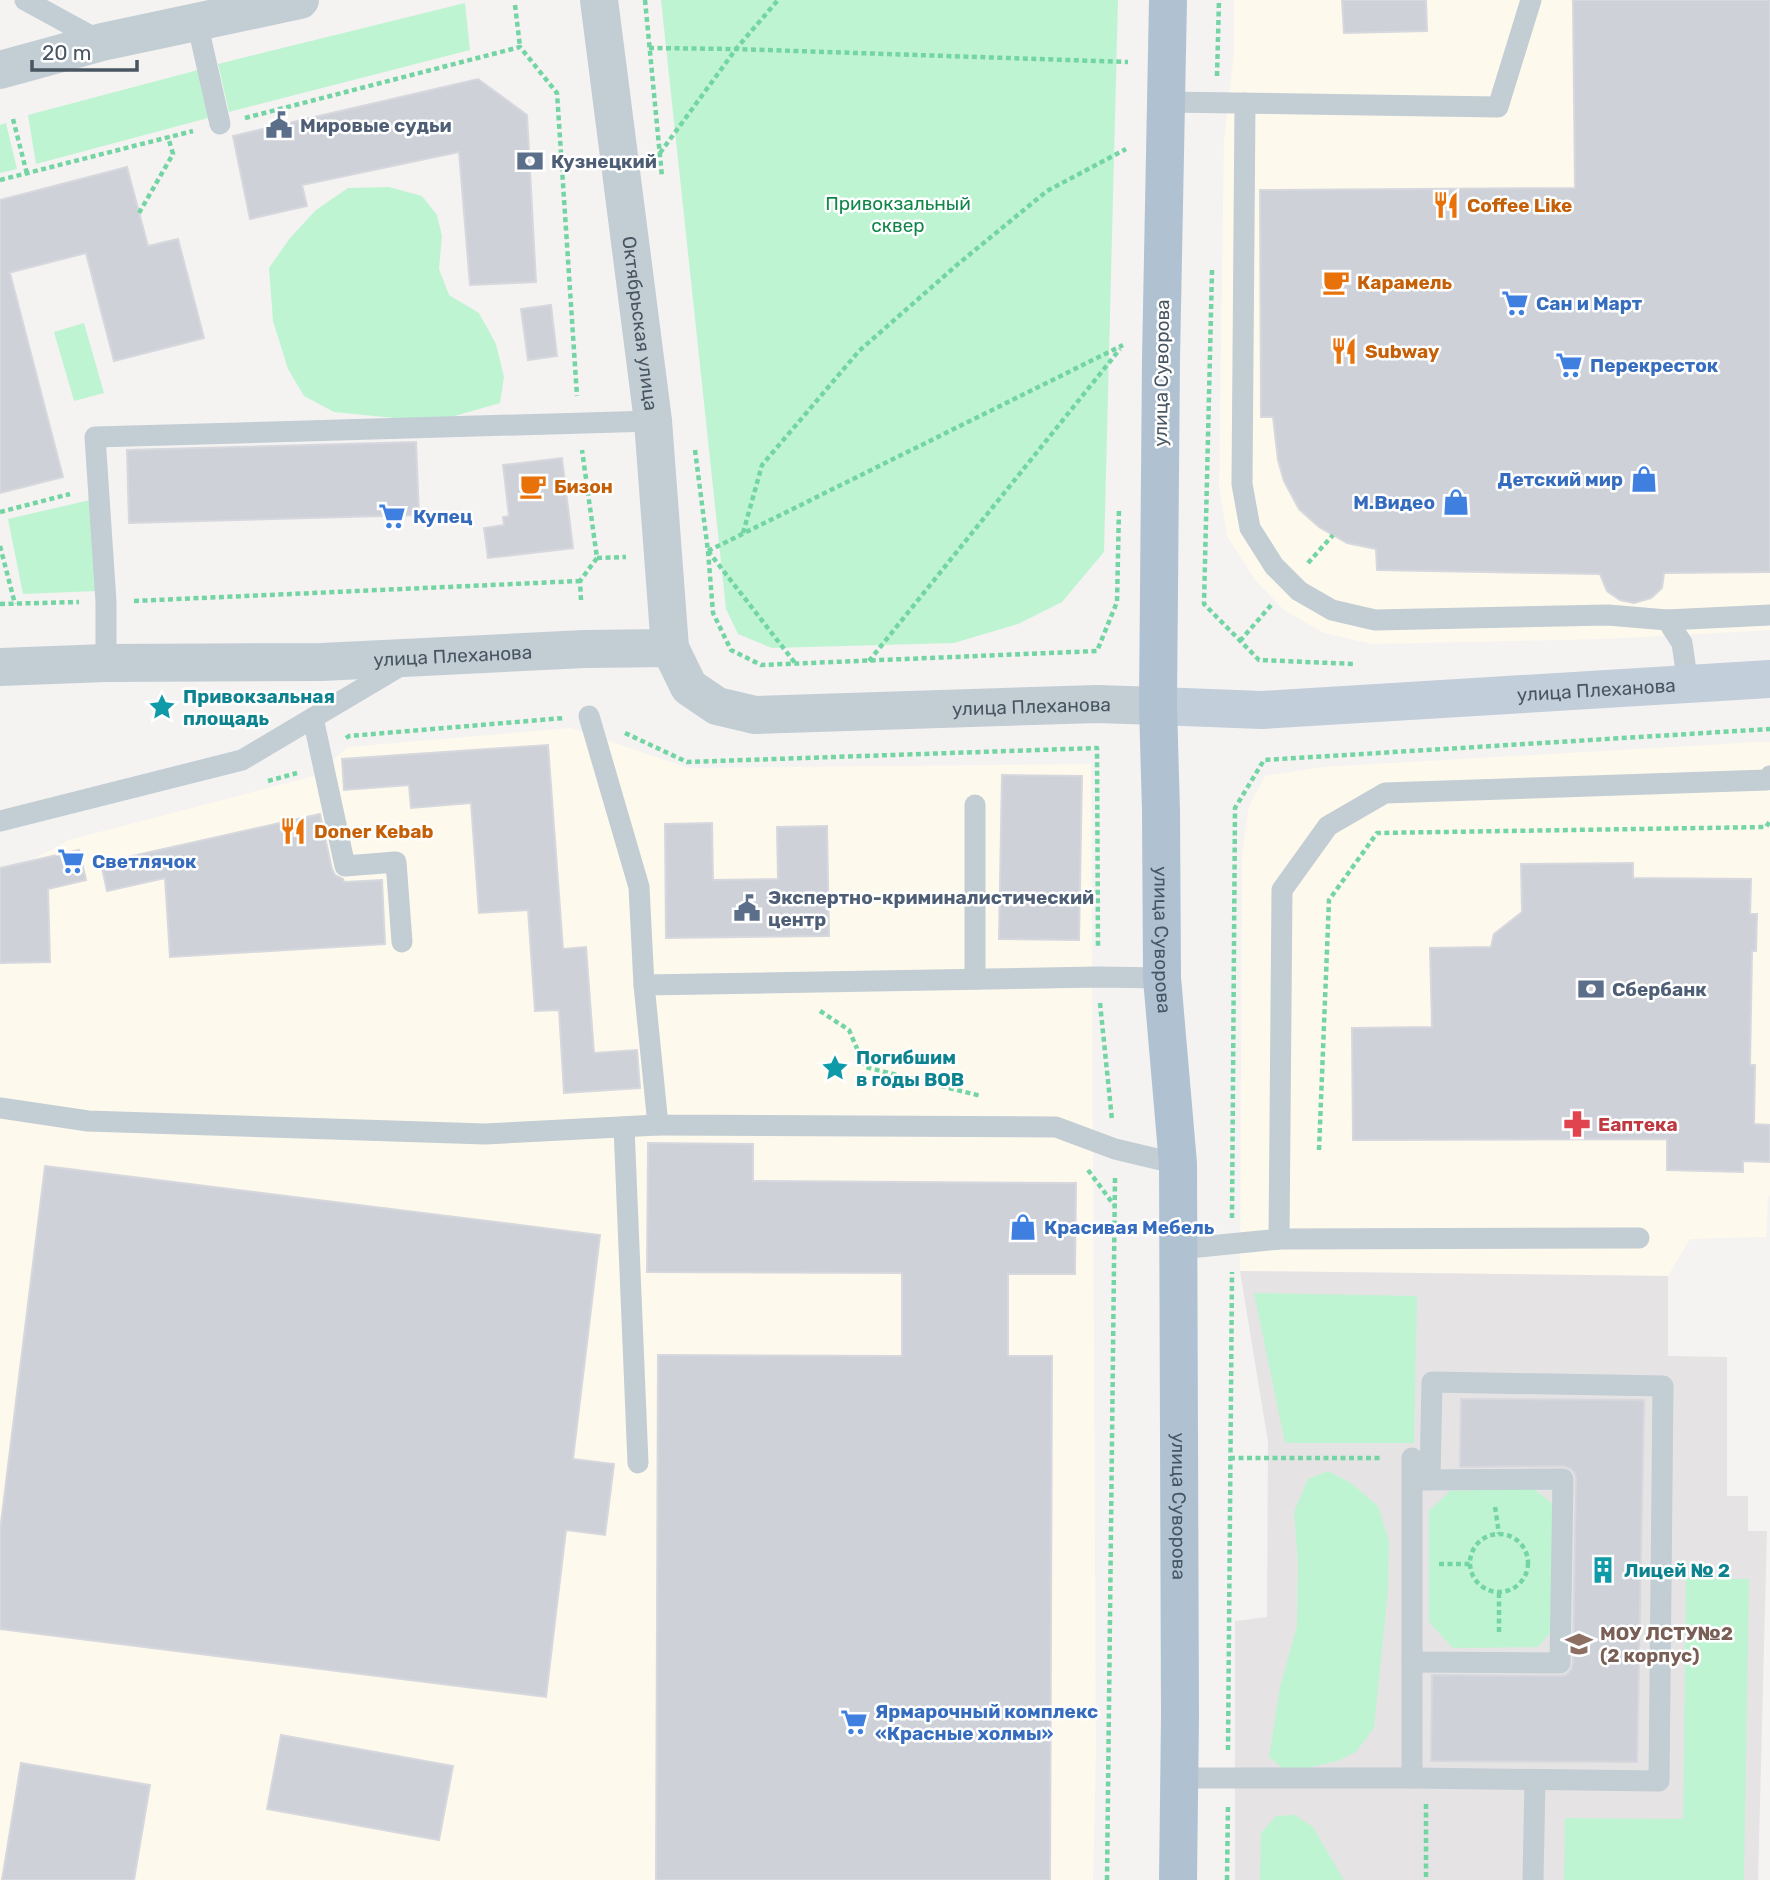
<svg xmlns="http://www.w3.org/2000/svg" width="1770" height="1880" viewBox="0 0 1770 1880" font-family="Rubik,sans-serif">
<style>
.commercial{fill:#fef9ed}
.education{fill:#e6e3e4}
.green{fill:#bff4d3}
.building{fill:#ced1d8;stroke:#d6d8de;stroke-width:2}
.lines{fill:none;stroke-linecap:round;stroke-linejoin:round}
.path{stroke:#74d5a4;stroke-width:4.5;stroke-dasharray:5 3.5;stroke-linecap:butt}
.service{stroke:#c2cdd4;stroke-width:21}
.minor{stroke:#c2cdd4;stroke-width:38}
.secondary{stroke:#c2ceda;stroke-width:38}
.primary{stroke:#b0c2d2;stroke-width:38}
.labels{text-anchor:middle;stroke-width:5;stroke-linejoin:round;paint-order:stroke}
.service-label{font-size:19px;font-weight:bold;fill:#4e5e75;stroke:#fff;text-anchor:start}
.park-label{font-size:19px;fill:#10864a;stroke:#fff}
.food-label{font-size:19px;font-weight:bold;fill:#c56008;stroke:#fff;text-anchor:start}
.shop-label{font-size:19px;font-weight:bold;fill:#366cbe;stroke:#fff;text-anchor:start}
.street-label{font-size:19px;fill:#485662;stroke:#fff}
.culture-label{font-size:19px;font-weight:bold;fill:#0d838f;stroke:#fff;text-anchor:start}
.health-label{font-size:19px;font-weight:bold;fill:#be3a42;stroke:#fff;text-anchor:start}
.education-label{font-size:19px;font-weight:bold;fill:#785e54;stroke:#fff;text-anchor:start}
</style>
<rect width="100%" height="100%" fill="#f5f2f2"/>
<!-- commercial -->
<g class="commercial">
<path d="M1234 0H1770V630L1608 639 1372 644 1324 633 1284 610 1255 580 1227 536 1219 486 1224 140 1234 53Z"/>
<path d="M571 728 688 768 1091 764 1096 1753 1093 1880H0V877L69 840 314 776 348 747Z"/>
<path d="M1758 742H1770V1196H1768L1766 1237 1690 1239 1668 1276 1240 1271 1242 853 1249 806 1265 776 1321 767Z"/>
</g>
<!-- education -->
<path class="education" d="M1240 1271 1668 1276V1356L1727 1357V1496H1748V1531H1767L1758 1880H1235V1621L1267 1617 1268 1442Z"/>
<!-- green -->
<g class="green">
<path d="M661 0H1118L1104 552 1062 602 1018 624 954 643 772 648 738 634 726 609Z"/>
<path d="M465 3 470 50 229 112 218 64Z"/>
<path d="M198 70 208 118 36 164 28 115Z"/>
<path d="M6 123 17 169 0 173V125Z"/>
<path d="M389 187 422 196 437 215 442 236 439 269 449 295 479 313 496 344 504 377 500 403 434 422 334 412 304 396 288 369 273 321 269 268 290 238 316 210 348 188Z"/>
<path d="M84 323 104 393 74 401 54 332Z"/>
<path d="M90 500 97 591 23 594 8 519Z"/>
<path d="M1254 1293 1417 1296 1414 1443H1285Z"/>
<path d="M1328 1471 1351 1483 1378 1506 1389 1541 1388 1591 1374 1728 1356 1752 1337 1761 1303 1769 1282 1768 1269 1757 1280 1687 1297 1626 1298 1563 1294 1512 1308 1479Z"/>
<path d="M1533 1488 1555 1506 1554 1628 1538 1647 1453 1648 1429 1622V1511L1450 1491Z"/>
<path d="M1686 1578 1749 1579 1744 1880H1564L1565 1818 1683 1819Z"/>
<path d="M1295 1815 1313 1827 1344 1880H1260L1261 1833 1276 1816Z"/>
</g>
<!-- building -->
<g class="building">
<path d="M1342 0H1426L1427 31 1344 33Z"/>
<path d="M1573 0H1770V572L1664 573 1662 588 1651 598 1634 603 1620 600 1607 591 1600 574 1377 570 1376 549 1347 543 1319 527 1299 509 1284 481 1278 460 1273 417H1261L1260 190 1575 188Z"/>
<path d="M478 79 527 115 536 282 470 285 459 152 302 185 307 206 250 219 233 136Z"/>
<path d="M127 167 148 246 178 239 204 338 114 361 86 253 8 273H10L63 477 0 493V200Z"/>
<path d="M551 305 557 356 528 360 521 309Z"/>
<path d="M416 442 419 515 129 523 127 450Z"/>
<path d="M562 458 573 548 488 558 484 528 504 525 503 517 509 516 503 465Z"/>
<path d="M548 745 563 949 586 947 594 1053 637 1050 640 1088 564 1093 559 1010 535 1011 528 910 479 913 471 803 411 808 409 785 344 790 342 759Z"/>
<path d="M1002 775 1082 776 1079 940 999 939Z"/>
<path d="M320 814 332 869 335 875 343 879 344 882 382 880 385 944 170 957 165 878 107 891 101 863Z"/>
<path d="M712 823 713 880 778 879 777 827 827 826 829 936 666 938 665 824Z"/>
<path d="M79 850 86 880 48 889 50 962 0 963V868Z"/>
<path d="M1633 863V878L1751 879 1750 914H1757L1756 951H1752L1750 1065H1755L1754 1124 1770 1125V1162L1743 1161V1172L1667 1170V1139L1353 1140 1352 1028 1432 1027 1430 948 1491 947 1494 934 1522 912 1521 864Z"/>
<path d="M648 1143 753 1144V1181L1076 1183 1075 1274H1008V1356H1052L1050 1880H656L658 1355 902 1356V1273L647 1272Z"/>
<path d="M45 1166 600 1235 573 1459 614 1464 605 1535 566 1530 546 1697 0 1629V1531Z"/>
<path d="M1461 1399 1644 1400 1637 1762 1431 1761 1432 1675 1560 1676 1566 1675 1571 1670 1573 1663 1576 1479 1575 1473 1570 1468 1563 1466 1460 1467Z"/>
<path d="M281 1735 453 1766 439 1840 267 1809Z"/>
<path d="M21 1763 150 1785 134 1880H2Z"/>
</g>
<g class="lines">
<!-- path -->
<g class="path">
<path d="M645 0 662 177"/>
<path d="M515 5 520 47"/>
<path d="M649 48 736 49 1128 62"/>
<path d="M1217 76 1219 0"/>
<path d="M245 118 520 47 557 93 577 396"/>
<path d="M13 119 27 174"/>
<path d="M660 153 736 49 778 0"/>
<path d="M0 180 193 131"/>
<path d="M139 213 173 154 168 137"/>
<path d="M1212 270 1204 604 1259 660 1355 664"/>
<path d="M695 450 708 551 713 613 731 650 761 665 1097 651 1117 602 1119 508"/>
<path d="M0 512 70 494"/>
<path d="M743 533 762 465 859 351 958 264 1047 191 1126 149"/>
<path d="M0 546 15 604"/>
<path d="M708 551 1123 345"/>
<path d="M708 551 795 663"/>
<path d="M597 558 626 557"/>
<path d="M1308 563 1333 535"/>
<path d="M581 600 580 581 597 558 582 450"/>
<path d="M134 601 580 581"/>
<path d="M0 604 79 602"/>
<path d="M1240 641 1272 604"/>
<path d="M869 661 1120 349"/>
<path d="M625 733 687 762 1097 748 1098 949"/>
<path d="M346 738 349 736 564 718"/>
<path d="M268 781 297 773"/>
<path d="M1100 1003 1112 1120"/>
<path d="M820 1011 849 1030 865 1067 981 1096"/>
<path d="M1319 1150 1329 900 1377 833 1766 827 1770 821"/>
<path d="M1088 1170 1114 1205"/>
<path d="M1232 1218 1235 808 1264 760 1770 729"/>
<path d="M1230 1458H1383"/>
<path d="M1495 1507 1499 1534"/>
<circle cx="1499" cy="1563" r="29"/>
<path d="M1439 1564H1470"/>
<path d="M1499 1593V1634"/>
<path d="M1228 1750 1232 1272"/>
<path d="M1426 1804V1880"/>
<path d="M1107 1880 1115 1177"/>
<path d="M1227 1880 1228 1804"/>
</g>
<!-- service -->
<g class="service">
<path d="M25 0 100 41"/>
<path d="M197 22 220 124"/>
<path d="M1166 102 1498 107 1531 0"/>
<path d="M1245 103 1242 484 1250 528 1274 566 1299 591 1332 610 1375 620 1608 615 1667 620 1682 643 1688 685"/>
<path d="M1667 620 1770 615"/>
<path d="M106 663V602L95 437 653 421"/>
<path d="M589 716 639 887 644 985 658 1125 1056 1127 1115 1149 1178 1164"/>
<path d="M313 718 345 866 396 862 402 942"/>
<path d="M975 805V979"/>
<path d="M0 821 242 760 402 665"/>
<path d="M644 985 1098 977 1162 978"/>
<path d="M0 1108 88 1121 485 1134 658 1125"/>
<path d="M624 1127 638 1463"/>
<path d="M1279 1239 1639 1238"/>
<path d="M1179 1249 1279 1239 1282 890 1328 826 1385 793 1767 780 1770 776"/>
<path d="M1412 1662 1560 1663 1563 1479 1417 1480"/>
<path d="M1179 1778H1412V1458"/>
<path d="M1412 1778 1659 1781 1663 1386 1432 1382 1430 1479"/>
<path d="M1533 1880 1535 1780"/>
</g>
<!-- minor -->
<g class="minor">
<path id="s1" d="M599 0 653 421 670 648 689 687 717 706 755 715 1097 704 1158 706"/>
<path d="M0 70 102 42 300 0"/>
<path id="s2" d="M0 667 106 663 322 662 584 649 670 648"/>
</g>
<!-- secondary -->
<path class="secondary" id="s3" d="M1158 706 1262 710 1770 679"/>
<!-- primary -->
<path class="primary" id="s4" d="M1168 0 1161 359 1158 706 1161 811 1162 978 1178 1164 1180 1717 1178 1880"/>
</g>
<!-- icons -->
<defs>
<symbol id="civic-bare" viewBox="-9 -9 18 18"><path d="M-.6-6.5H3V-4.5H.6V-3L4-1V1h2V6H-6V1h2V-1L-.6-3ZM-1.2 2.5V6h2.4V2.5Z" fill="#5c6f8a" stroke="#fff" stroke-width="2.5" paint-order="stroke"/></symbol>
<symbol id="bank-bare" viewBox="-9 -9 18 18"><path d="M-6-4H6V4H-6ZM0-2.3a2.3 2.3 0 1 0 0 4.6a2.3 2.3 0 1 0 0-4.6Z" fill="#5c6f8a" stroke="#fff" stroke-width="2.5" paint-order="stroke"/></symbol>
<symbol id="restaurant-bare" viewBox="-9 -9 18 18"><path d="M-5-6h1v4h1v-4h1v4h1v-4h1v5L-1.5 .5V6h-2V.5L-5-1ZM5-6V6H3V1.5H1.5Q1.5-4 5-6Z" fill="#e8710a" stroke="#fff" stroke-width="2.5" paint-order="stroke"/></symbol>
<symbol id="cafe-bare" viewBox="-9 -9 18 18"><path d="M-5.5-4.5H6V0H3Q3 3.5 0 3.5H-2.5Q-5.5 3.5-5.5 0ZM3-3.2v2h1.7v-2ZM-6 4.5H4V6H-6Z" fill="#e8710a" stroke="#fff" stroke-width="2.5" paint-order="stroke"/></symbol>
<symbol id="supermarket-bare" viewBox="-9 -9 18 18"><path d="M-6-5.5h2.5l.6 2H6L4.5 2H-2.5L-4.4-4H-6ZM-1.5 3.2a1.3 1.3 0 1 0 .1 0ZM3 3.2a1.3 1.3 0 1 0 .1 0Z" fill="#3f7fe0" stroke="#fff" stroke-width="2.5" paint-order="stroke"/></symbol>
<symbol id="shop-bare" viewBox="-9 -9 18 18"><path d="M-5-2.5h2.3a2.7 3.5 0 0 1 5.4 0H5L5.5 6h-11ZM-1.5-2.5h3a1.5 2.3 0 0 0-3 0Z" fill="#3f7fe0" stroke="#fff" stroke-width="2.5" paint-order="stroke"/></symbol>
<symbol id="sight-bare" viewBox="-9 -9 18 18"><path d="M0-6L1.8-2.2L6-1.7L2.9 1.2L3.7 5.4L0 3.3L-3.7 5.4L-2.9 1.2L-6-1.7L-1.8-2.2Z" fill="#0f9aa8" stroke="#fff" stroke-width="2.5" paint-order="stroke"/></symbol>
<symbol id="pharmacy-bare" viewBox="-9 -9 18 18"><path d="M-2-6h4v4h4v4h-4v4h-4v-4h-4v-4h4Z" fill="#e0444e" stroke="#fff" stroke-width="2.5" paint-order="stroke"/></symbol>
<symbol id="building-bare" viewBox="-9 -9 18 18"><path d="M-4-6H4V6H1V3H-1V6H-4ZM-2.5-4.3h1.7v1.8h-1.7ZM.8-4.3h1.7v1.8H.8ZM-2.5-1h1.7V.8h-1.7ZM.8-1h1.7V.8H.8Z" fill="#0f9aa8" stroke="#fff" stroke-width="2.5" paint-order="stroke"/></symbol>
<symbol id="school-bare" viewBox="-9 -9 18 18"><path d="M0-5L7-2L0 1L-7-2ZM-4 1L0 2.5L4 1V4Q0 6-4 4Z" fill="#8d6e63" stroke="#fff" stroke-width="2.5" paint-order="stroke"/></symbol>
</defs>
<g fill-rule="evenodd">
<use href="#civic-bare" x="260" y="106" width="38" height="38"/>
<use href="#bank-bare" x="511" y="142" width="38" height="38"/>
<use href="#restaurant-bare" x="1427" y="186" width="38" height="38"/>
<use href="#cafe-bare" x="1317" y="263" width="38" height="38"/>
<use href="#supermarket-bare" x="1496" y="284" width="38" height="38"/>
<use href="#restaurant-bare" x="1325" y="332" width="38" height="38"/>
<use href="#supermarket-bare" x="1550" y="346" width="38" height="38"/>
<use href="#shop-bare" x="1625" y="460" width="38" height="38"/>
<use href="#cafe-bare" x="514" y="467" width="38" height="38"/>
<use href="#shop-bare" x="1437" y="483" width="38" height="38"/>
<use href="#supermarket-bare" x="373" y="497" width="38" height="38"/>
<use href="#sight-bare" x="143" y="688" width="38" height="38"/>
<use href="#restaurant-bare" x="274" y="812" width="38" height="38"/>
<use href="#supermarket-bare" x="52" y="842" width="38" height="38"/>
<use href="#civic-bare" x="728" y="889" width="38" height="38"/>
<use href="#bank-bare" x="1572" y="970" width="38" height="38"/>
<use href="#sight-bare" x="816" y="1049" width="38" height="38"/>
<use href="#pharmacy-bare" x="1558" y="1105" width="38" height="38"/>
<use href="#shop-bare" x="1004" y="1208" width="38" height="38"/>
<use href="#building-bare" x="1584" y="1551" width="38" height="38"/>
<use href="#school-bare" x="1560" y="1625" width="38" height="38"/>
<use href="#supermarket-bare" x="835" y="1703" width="38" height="38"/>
</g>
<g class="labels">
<!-- service labels -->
<g class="service-label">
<text x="300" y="132">Мировые судьи</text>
<text x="551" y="168">Кузнецкий</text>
<text x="768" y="904">Экспертно-криминалистический<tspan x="768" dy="22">центр</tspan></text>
<text x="1612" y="996">Сбербанк</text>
</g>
<!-- park labels -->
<g class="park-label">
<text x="898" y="210">Привокзальный<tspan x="898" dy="22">сквер</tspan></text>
</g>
<!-- food labels -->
<g class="food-label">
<text x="1467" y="212">Coffee Like</text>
<text x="1357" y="289">Карамель</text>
<text x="1365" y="358">Subway</text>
<text x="554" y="493">Бизон</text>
<text x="314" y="838">Doner Kebab</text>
</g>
<!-- shop labels -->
<g class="shop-label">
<text x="1536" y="310">Сан и Март</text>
<text x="1590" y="372">Перекресток</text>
<text x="1623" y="486" text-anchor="end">Детский мир</text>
<text x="1435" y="509" text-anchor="end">М.Видео</text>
<text x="413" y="523">Купец</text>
<text x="92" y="868">Светлячок</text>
<text x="1044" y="1234">Красивая Мебель</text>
<text x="875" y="1718">Ярмарочный комплекс<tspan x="875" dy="22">«Красные холмы»</tspan></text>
</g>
<!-- street labels -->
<g class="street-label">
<text dy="7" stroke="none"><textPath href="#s1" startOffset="326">Октябрьская улица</textPath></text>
<text transform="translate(1161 373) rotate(-89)" y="7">улица Суворова</text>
<text dy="7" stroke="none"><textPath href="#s2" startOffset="453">улица Плеханова</textPath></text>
<text dy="7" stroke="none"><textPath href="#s3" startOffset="439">улица Плеханова</textPath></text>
<text dy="7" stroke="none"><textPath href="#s1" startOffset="1045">улица Плеханова</textPath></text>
<text dy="7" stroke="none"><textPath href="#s4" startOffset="940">улица Суворова</textPath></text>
<text dy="7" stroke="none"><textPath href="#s4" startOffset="1507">улица Суворова</textPath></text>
</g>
<!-- culture labels -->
<g class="culture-label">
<text x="183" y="703">Привокзальная<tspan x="183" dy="22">площадь</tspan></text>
<text x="856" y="1064">Погибшим<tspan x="856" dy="22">в годы ВОВ</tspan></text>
<text x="1624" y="1577">Лицей № 2</text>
</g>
<!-- health labels -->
<g class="health-label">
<text x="1598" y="1131">Еаптека</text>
</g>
<!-- education labels -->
<g class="education-label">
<text x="1600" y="1640">МОУ ЛСТУ№2<tspan x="1600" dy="22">(2 корпус)</tspan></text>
</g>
</g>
<!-- scale -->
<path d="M32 60v10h105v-10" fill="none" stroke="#485662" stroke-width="3.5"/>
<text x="42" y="60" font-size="21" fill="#485662" stroke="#ffffff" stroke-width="5" paint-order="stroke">20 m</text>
</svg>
